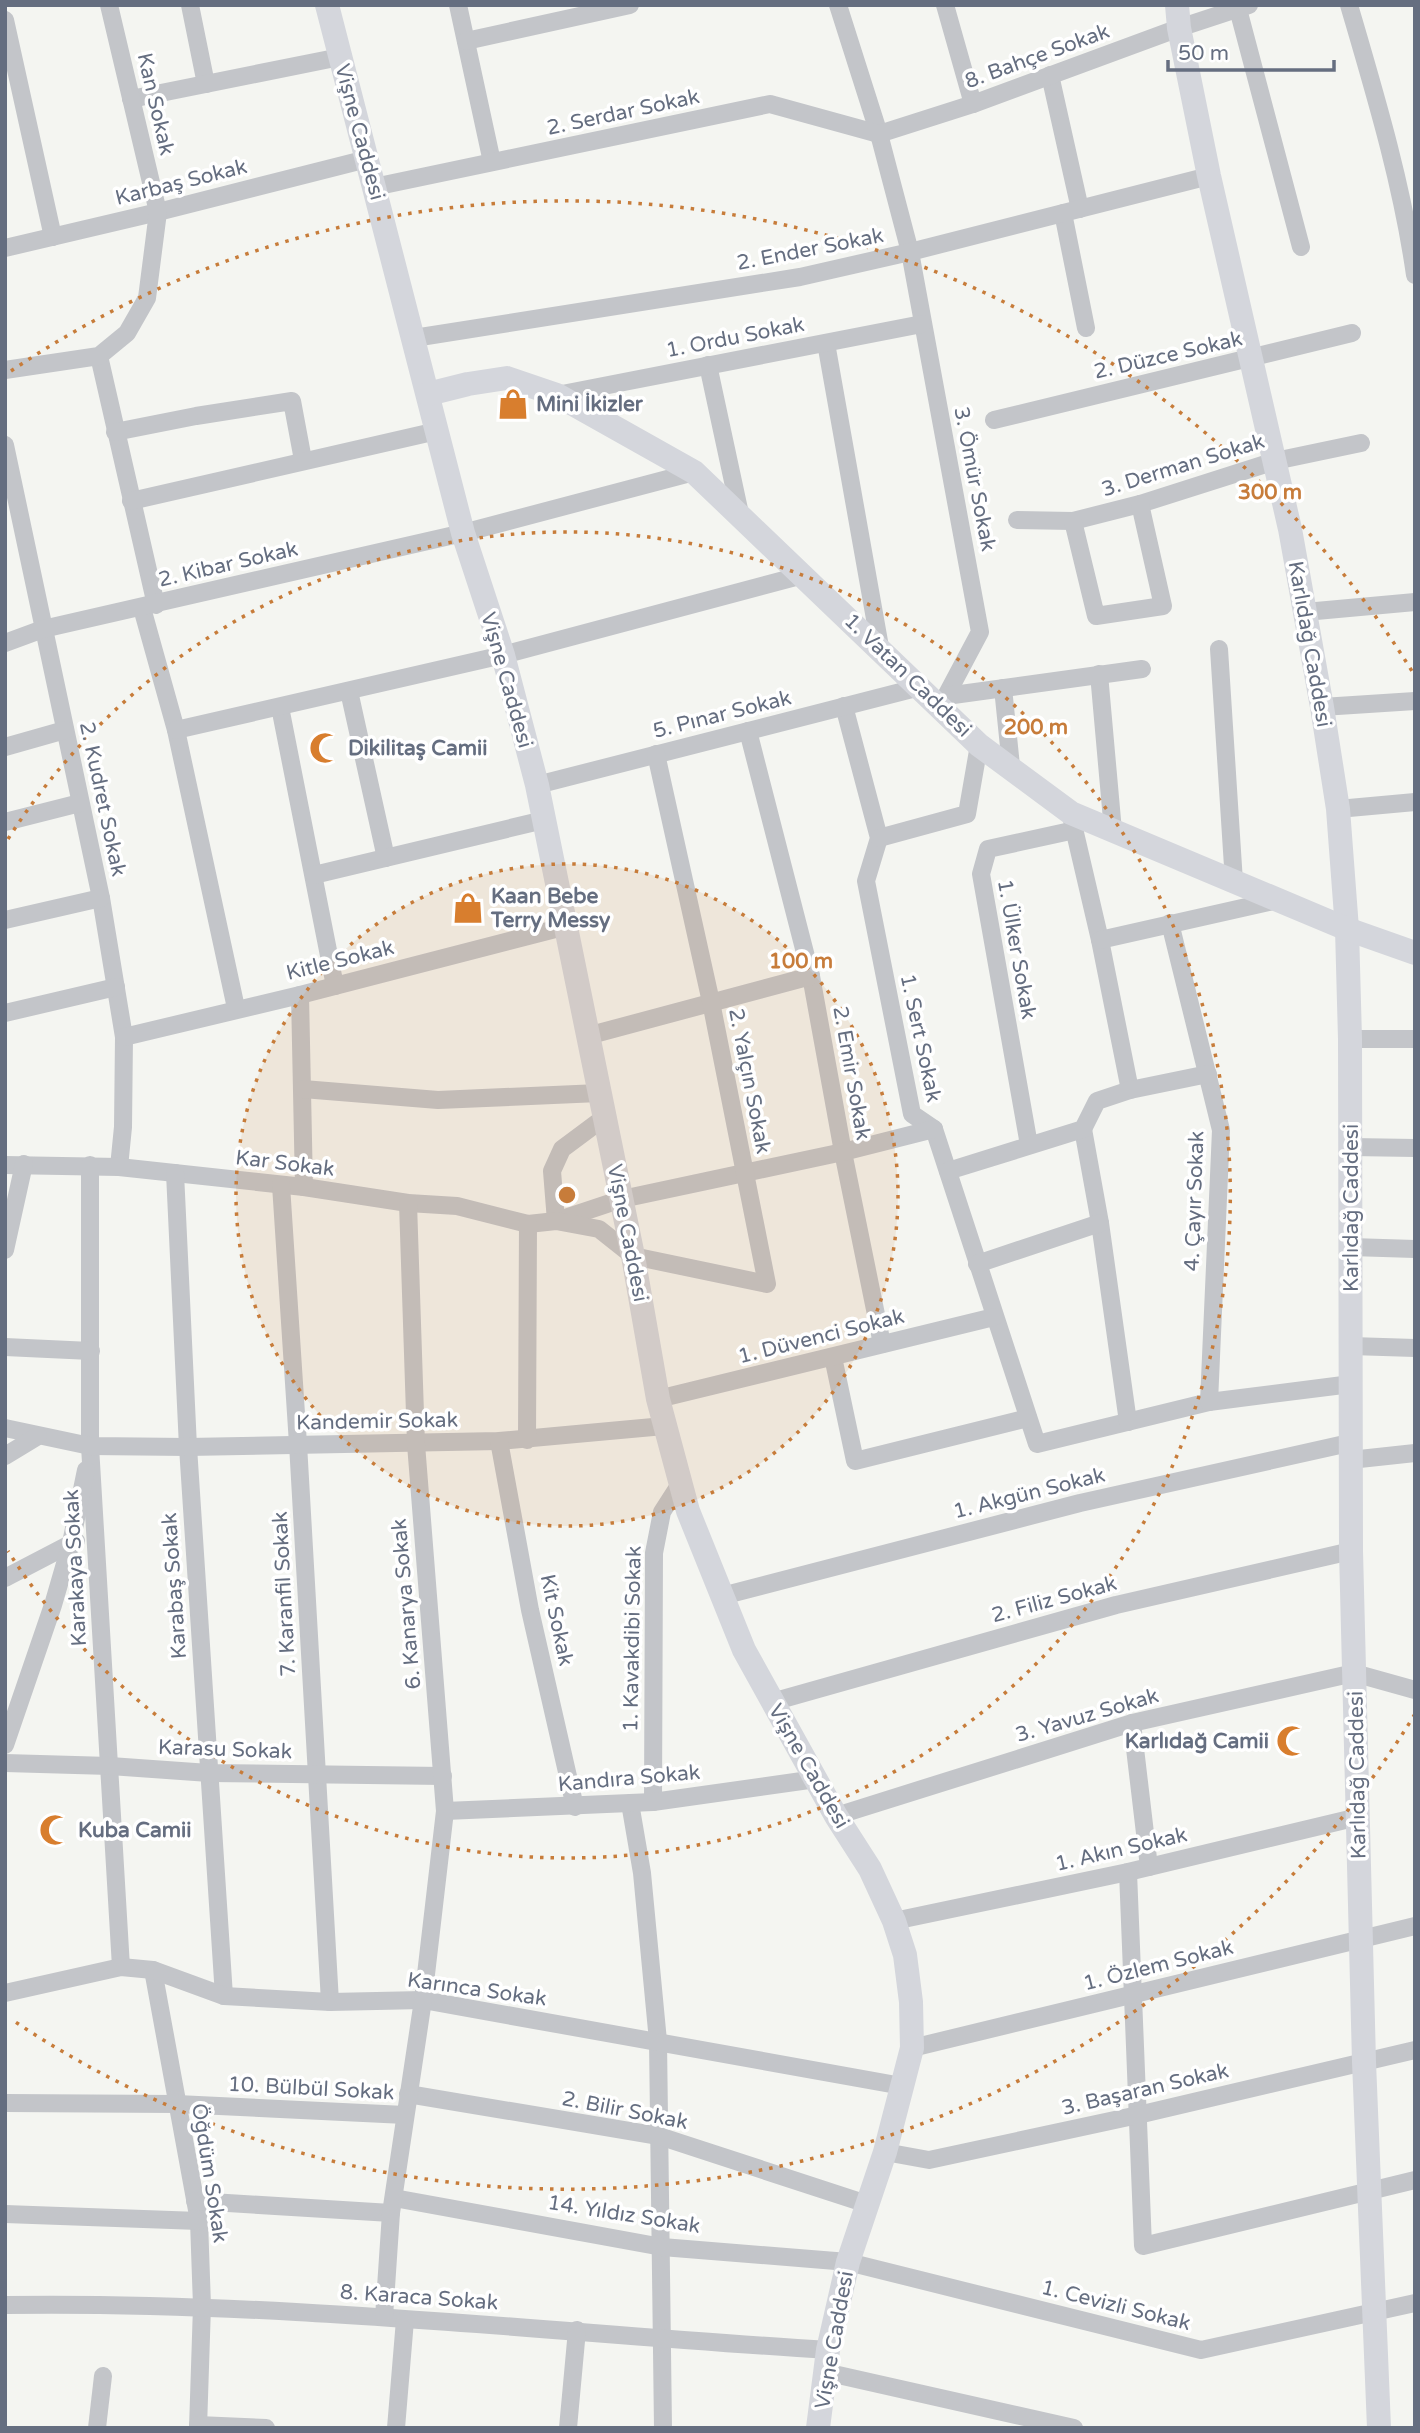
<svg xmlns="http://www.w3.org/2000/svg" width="1420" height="2433" viewBox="0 0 1420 2433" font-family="'Varela Round',sans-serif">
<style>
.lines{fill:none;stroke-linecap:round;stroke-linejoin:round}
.street{stroke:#c3c5c9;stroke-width:18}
.secondary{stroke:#d4d6dc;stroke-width:24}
.ring{fill:none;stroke:#c77c3a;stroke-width:3.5;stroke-dasharray:3.5 7}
.labels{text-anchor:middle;stroke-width:7;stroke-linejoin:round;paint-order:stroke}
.street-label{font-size:21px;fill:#656e80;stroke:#fff}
.poi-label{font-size:21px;font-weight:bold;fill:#656e80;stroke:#fff;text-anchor:start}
.centre{fill:#c77c3a;stroke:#fff;stroke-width:3.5}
.ring-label{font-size:21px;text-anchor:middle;font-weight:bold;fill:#c77c3a;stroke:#fff;stroke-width:7;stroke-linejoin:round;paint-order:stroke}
</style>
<rect width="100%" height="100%" fill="#f4f5f1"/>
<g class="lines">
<!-- street -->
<g class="street">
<path d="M190 5 206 84"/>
<path d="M458 5 492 162"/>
<path d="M838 5 879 134 910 252 980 632 946 696 938 704"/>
<path d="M945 5 973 104"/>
<path d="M1349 5C1375 94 1402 183 1415 275"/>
<path d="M1238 9 1301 247"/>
<path d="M5 20 53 237"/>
<path d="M466 41 630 5"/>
<path d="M1050 75 1080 209"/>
<path d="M131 99 340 57"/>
<path d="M374 187 770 104 879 134 973 104 1179 28 1249 5"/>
<path d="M1063 213 1086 328"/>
<path d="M5 248 158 212 367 159"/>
<path d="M414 338 800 277 910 252 1209 176"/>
<path d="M826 343 880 647"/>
<path d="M99 356 156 605"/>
<path d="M708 365 740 514"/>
<path d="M5 370 99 356 127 333 147 298 158 212 109 5"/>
<path d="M557 395 922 324"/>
<path d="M994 420 1352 333"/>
<path d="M115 432 196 416 292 401 303 460"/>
<path d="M5 445 101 898 124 1037 123 1127 119 1167"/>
<path d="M131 501 437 431"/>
<path d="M1017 520 1073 521 1140 504 1275 461 1361 443"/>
<path d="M1073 521 1096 616 1163 606 1140 504"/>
<path d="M142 608 176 730 236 1008"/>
<path d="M1305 612 1415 602"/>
<path d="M5 643 43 629 463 533 694 472"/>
<path d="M1219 649 1234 882"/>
<path d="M1099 674 1113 831"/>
<path d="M1003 688 1011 766"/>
<path d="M349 691 386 858"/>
<path d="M946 696 1142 669"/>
<path d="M844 706 879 838 866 881 912 1114 934 1129 1037 1444 1209 1402 1351 1384"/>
<path d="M280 707 335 986"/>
<path d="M1322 707 1415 701"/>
<path d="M176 730 503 655 803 575"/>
<path d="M748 731 811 976 843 1152 882 1344"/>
<path d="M5 747 65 730"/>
<path d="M537 785 920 687"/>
<path d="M1338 809 1415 802"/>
<path d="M1072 820 1100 940 1130 1090"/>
<path d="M5 822 80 803"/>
<path d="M879 838 967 814 979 745"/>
<path d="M314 875 544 820"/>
<path d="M5 920 101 898"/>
<path d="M1170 923 1221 1130 1209 1402"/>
<path d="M1100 940 1278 900"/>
<path d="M300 995 304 1187"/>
<path d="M5 1013 116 987"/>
<path d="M587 1036 811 976"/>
<path d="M124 1037 300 995 567 926"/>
<path d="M1350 1039H1415"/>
<path d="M303 1089 438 1100 599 1093"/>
<path d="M605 1117 562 1149 552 1171 556 1221 622 1199 843 1152 934 1129"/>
<path d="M1083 1129 1100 1223 1128 1422"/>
<path d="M1029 1145 981 874 988 849 1075 830"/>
<path d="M1351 1147 1415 1148"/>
<path d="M5 1165 119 1167 304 1187 408 1203 457 1206 528 1224 556 1221 599 1229 633 1256 767 1284 711 1002 656 754"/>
<path d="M90 1165V1446L121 1967"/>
<path d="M948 1171 1083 1129 1097 1101 1130 1090 1208 1074"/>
<path d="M175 1173 188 1447 224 1996"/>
<path d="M281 1185 298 1444 330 2002"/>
<path d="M1351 1247 1415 1249"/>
<path d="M5 1250 24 1164"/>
<path d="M977 1264 1100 1223"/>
<path d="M1351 1346 1415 1348"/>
<path d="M5 1347 91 1351"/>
<path d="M833 1357 855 1461 1028 1418"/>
<path d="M658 1399 994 1317"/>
<path d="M5 1428 90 1446 188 1447 499 1441 664 1426"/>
<path d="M527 1440 528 1224"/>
<path d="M499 1441 530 1610 575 1807"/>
<path d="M5 1456 38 1436"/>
<path d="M1350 1460 1415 1453"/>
<path d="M5 1578 76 1541"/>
<path d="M722 1596 1080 1503 1349 1443"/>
<path d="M772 1702 1116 1605 1351 1551"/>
<path d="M1132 1723 1149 1867"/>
<path d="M5 1745 53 1605 71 1543 86 1470"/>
<path d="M5 1763 110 1766 209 1773 443 1776"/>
<path d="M653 1802 654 1553 662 1512 680 1484"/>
<path d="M630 1803 642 1873 658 2041 663 2428"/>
<path d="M445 1811 653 1802 816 1779"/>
<path d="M836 1816 1132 1723 1354 1673 1415 1690"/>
<path d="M1128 1872 1143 2246 1415 2180"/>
<path d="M894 1921 1128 1872 1358 1817"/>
<path d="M153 1970 199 2221 202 2306 198 2428"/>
<path d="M5 1993 121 1967 153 1970 224 1996 330 2002 423 2000 902 2086"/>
<path d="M912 2048 1415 1926"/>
<path d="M408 2094 659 2136 867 2204"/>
<path d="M5 2103 177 2104 405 2115"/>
<path d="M885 2152 929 2160 1138 2115 1415 2050"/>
<path d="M394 2198 662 2247 848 2262 1201 2350 1415 2303"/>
<path d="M195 2201 391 2213"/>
<path d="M5 2214 199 2221"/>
<path d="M5 2305C280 2301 554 2333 828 2350"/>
<path d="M384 2317 391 2213 423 2000 445 1811 416 1444 408 1203"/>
<path d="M825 2372 1074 2428"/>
<path d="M198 2425 266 2428"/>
<path d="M97 2428 103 2376"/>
<path d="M396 2428 405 2320"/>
<path d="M568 2428 577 2330"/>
</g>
<!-- secondary -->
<g class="secondary">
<path d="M327 5 463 533 503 655 537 785 633 1256 658 1399 688 1511 744 1650 836 1816 870 1869 894 1921 905 1955 911 2002 912 2048 885 2152 848 2262 828 2350 818 2428"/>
<path d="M1177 5 1179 28 1209 176 1290 529 1322 707 1338 809 1347 929 1350 1039 1351 1551 1364 2062 1379 2428"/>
<path d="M428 394 468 384 507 378 557 395 694 472 979 745 1071 813 1347 929 1415 953"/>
</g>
</g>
<!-- distance rings -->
<circle cx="567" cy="1195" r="331" fill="#c77c3a" fill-opacity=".12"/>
<g class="ring">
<circle cx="567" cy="1195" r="331"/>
<path d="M8 839A663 663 0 1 1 8 1551"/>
<path d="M1415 1714A994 994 0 0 1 11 2019M11 371A994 994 0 0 1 1415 676"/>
</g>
<!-- icons -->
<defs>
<symbol id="shop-bare" viewBox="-9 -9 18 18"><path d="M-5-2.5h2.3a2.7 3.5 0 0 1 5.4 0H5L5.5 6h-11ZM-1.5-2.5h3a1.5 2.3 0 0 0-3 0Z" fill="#d87e2e" stroke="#fff" stroke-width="2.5" paint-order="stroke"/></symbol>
<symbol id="mosque-bare" viewBox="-9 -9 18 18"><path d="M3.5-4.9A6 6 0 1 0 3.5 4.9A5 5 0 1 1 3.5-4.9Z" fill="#d87e2e" stroke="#fff" stroke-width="2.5" paint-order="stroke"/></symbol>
</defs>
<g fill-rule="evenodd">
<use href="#shop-bare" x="491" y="382" width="44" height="44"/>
<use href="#mosque-bare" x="303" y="726" width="44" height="44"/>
<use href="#shop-bare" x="446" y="886" width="44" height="44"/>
<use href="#mosque-bare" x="1270" y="1719" width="44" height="44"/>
<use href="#mosque-bare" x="33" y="1808" width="44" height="44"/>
</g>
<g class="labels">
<!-- street labels -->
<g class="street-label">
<text transform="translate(1037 56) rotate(-20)" y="7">8. Bahçe Sokak</text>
<text transform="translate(156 104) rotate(77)" y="7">Kan Sokak</text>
<text transform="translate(623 112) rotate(-12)" y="7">2. Serdar Sokak</text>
<text transform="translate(360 132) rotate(75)" y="7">Vişne Caddesi</text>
<text transform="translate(181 182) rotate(-14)" y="7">Karbaş Sokak</text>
<text transform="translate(810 249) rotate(-11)" y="7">2. Ender Sokak</text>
<text transform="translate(735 337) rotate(-11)" y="7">1. Ordu Sokak</text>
<text transform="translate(1168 355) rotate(-13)" y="7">2. Düzce Sokak</text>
<text transform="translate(1183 465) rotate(-17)" y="7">3. Derman Sokak</text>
<text transform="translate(975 479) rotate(79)" y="7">3. Ömür Sokak</text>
<text transform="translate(228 564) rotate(-13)" y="7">2. Kibar Sokak</text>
<text transform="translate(1310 644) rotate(80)" y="7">Karlıdağ Caddesi</text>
<text transform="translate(908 675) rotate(44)" y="7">1. Vatan Caddesi</text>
<text transform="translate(507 680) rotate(74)" y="7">Vişne Caddesi</text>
<text transform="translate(722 714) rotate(-14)" y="7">5. Pınar Sokak</text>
<text transform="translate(103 799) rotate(78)" y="7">2. Kudret Sokak</text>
<text transform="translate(1017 949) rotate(80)" y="7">1. Ülker Sokak</text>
<text transform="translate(340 960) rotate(-14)" y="7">Kitle Sokak</text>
<text transform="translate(921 1038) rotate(78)" y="7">1. Sert Sokak</text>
<text transform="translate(852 1073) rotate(80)" y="7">2. Emir Sokak</text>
<text transform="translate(750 1081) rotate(79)" y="7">2. Yalçın Sokak</text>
<text transform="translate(285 1163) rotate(7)" y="7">Kar Sokak</text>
<text transform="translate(1194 1201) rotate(-88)" y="7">4. Çayır Sokak</text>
<text transform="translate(1351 1208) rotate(-90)" y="7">Karlıdağ Caddesi</text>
<text transform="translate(628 1233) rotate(79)" y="7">Vişne Caddesi</text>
<text transform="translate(821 1336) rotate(-14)" y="7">1. Düvenci Sokak</text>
<text transform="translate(377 1421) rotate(-1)" y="7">Kandemir Sokak</text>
<text transform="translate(1029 1493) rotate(-14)" y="7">1. Akgün Sokak</text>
<text transform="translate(75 1568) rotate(-93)" y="7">Karakaya Sokak</text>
<text transform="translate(174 1586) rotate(-94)" y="7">Karabaş Sokak</text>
<text transform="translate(284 1594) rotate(-93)" y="7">7. Karanfil Sokak</text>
<text transform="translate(1054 1599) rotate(-15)" y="7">2. Filiz Sokak</text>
<text transform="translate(406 1604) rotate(-95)" y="7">6. Kanarya Sokak</text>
<text transform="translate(557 1620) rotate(78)" y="7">Kit Sokak</text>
<text transform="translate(632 1639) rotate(-89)" y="7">1. Kavakdibi Sokak</text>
<text transform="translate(1087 1715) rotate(-16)" y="7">3. Yavuz Sokak</text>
<text transform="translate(225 1749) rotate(2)" y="7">Karasu Sokak</text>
<text transform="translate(809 1766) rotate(60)" y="7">Vişne Caddesi</text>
<text transform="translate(1357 1775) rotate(-91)" y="7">Karlıdağ Caddesi</text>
<text transform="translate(629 1778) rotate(-5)" y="7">Kandıra Sokak</text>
<text transform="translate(1121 1849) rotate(-13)" y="7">1. Akın Sokak</text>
<text transform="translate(1158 1965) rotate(-14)" y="7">1. Özlem Sokak</text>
<text transform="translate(477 1989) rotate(8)" y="7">Karınca Sokak</text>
<text transform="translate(311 2088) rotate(3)" y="7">10. Bülbül Sokak</text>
<text transform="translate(1145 2089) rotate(-13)" y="7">3. Başaran Sokak</text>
<text transform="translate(625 2110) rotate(11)" y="7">2. Bilir Sokak</text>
<text transform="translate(210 2173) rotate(81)" y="7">Öğdüm Sokak</text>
<text transform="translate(624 2214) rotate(9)" y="7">14. Yıldız Sokak</text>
<text transform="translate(419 2297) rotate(4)" y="7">8. Karaca Sokak</text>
<text transform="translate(1116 2305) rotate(14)" y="7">1. Cevizli Sokak</text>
<text transform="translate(834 2340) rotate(-80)" y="7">Vişne Caddesi</text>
</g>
<!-- poi labels -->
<g class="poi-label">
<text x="536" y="411">Mini İkizler</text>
<text x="348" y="755">Dikilitaş Camii</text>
<text x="491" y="903">Kaan Bebe<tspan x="491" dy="24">Terry Messy</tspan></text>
<text x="1269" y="1748" text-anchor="end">Karlıdağ Camii</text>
<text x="78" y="1837">Kuba Camii</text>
</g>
</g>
<circle cx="567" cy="1195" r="10" class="centre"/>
<g class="ring-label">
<text x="1270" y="499">300 m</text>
<text x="1036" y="734">200 m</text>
<text x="801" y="968">100 m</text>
</g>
<!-- border -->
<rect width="1420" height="2433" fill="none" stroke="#656e80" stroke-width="14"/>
<!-- scale -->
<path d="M1168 60v10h166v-10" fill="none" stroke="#656e80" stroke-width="3.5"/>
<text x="1178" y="60" font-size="21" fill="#656e80" stroke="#ffffff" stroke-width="5" paint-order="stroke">50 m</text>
</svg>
